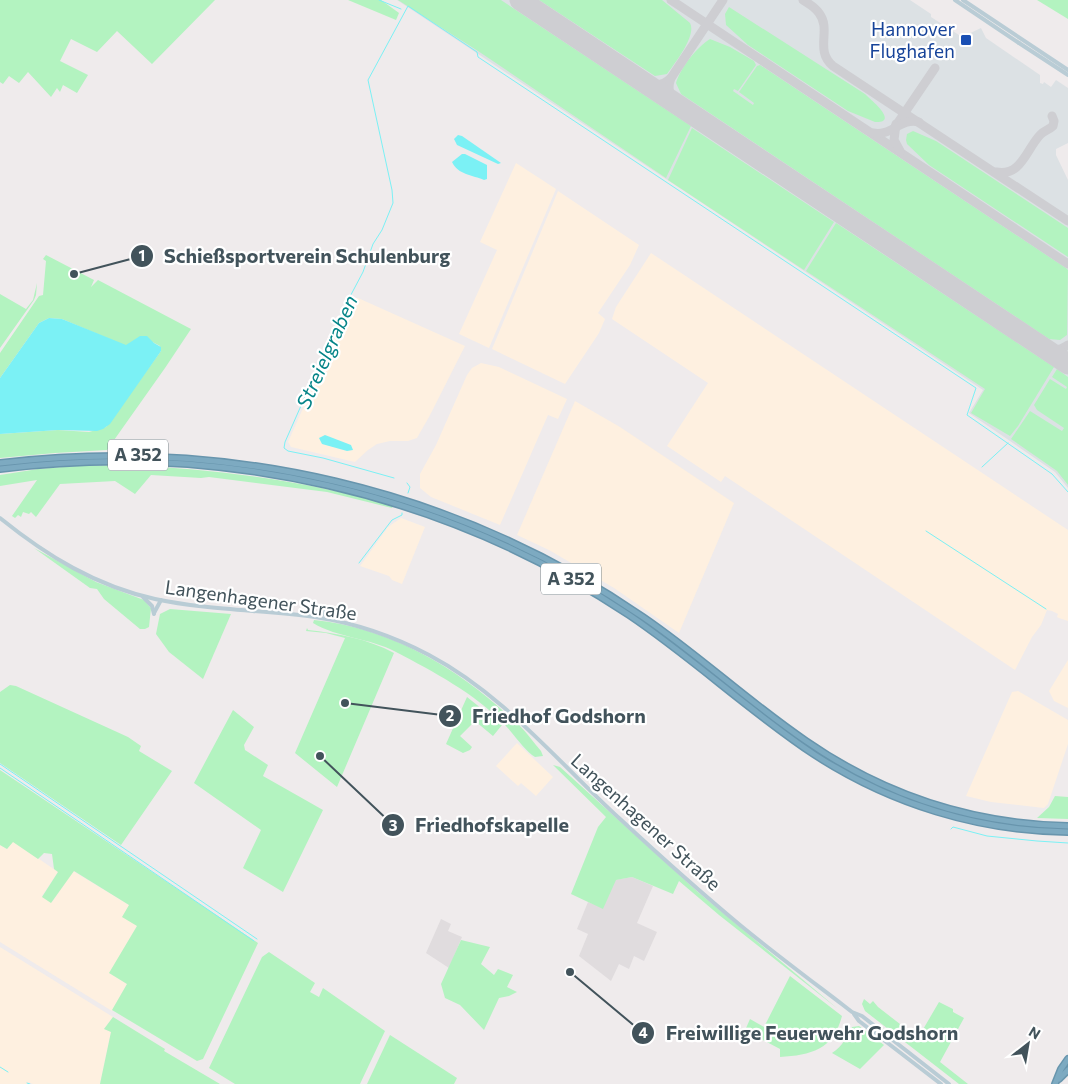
<svg xmlns="http://www.w3.org/2000/svg" width="1068" height="1084" viewBox="0 0 1068 1084" font-family="Commissioner,sans-serif">
<style>
.commercial{fill:#fef0e0}
.education{fill:#e0dcde}
.airport{fill:#dce1e4}
.green{fill:#b3f3c0}
.water{fill:#7bf1f5}
.lines{fill:none;stroke-linecap:round;stroke-linejoin:round}
.stream{stroke:#7bf1f5;stroke-width:1}
.taxiway{stroke:#ceced2;stroke-width:9}
.runway{stroke:#ceced2;stroke-width:21}
.highway-casing{stroke:#6895ad;stroke-width:8}
.secondary{stroke:#b9ccd5;stroke-width:4}
.highway{stroke:#7daac1;stroke-width:5}
.secondary-bridge{stroke:#b9ccd5;stroke-width:4}
.transit-dot{fill:#1a4fb4;stroke:#fff;stroke-width:2}
.labels{text-anchor:middle;stroke-width:4.5;stroke-linejoin:round;paint-order:stroke}
.shield{fill:#fff;stroke:#7b878c;stroke-width:1}
.shield-label{font-size:18px;font-weight:bold;fill:#42535b}
.transit-label{font-size:19px;fill:#164399;stroke:#fff;text-anchor:end}
.street-label{font-size:19px;fill:#42535b;stroke:#fff}
.water-label{font-size:20px;font-style:italic;fill:#048488;stroke:#fff}
.leader{fill:none;stroke:#42535b;stroke-width:2}
.callout-dot{fill:#42535b;stroke:#fff;stroke-width:2}
.mark-label{font-size:15px;text-anchor:middle;font-weight:bold;fill:#fff}
.callout-label{font-size:20px;text-anchor:middle;font-weight:bold;fill:#42535b;stroke:#fff;stroke-width:4.5;stroke-linejoin:round;paint-order:stroke}
</style>
<rect width="100%" height="100%" fill="#efebec"/>
<!-- commercial -->
<g class="commercial">
<path d="M516 163 556 189 489 348 459 334 497 250 480 242Z"/>
<path d="M558 191 639 245 630 265 598 313 605 319 599 333 565 384 492 349Z"/>
<path d="M651 253 1068 530V621L1059 618 1057 617 1058 614 1052 611 1047 610 1041 625 1032 637 1015 670 725 476 721 482 667 446 708 383 612 319 616 307Z"/>
<path d="M352 298H358L465 346 429 417 417 438 408 441H390L377 444 368 450 355 462 291 447 288 442Z"/>
<path d="M481 363 499 367 567 399 558 419 548 415 500 525 431 497 420 488V474L436 445 467 375 472 368Z"/>
<path d="M575 401 620 427 734 503 679 633 614 588 549 550 517 535Z"/>
<path d="M401 518 425 527 402 584 392 580 389 576 360 566 388 527Z"/>
<path d="M1068 660V708L1054 701 1049 691Z"/>
<path d="M1018 691 1068 720V744L1048 804 1044 808 991 802 966 796 1012 692Z"/>
<path d="M517 743 553 777 536 796 521 783 518 786 496 766Z"/>
<path d="M13 841 58 872 42 896 52 902 73 871 129 905 137 926 110 973 127 984 112 1011 0 942V845L7 849Z"/>
<path d="M0 947 113 1017 104 1029 111 1032 100 1084H33L28 1082 27 1084H0Z"/>
</g>
<!-- education -->
<g class="education">
<path d="M632 877 653 886 637 923 657 932 644 961 634 956 629 969 619 964 611 981 579 956 588 934 577 929 588 902 603 908 615 880Z"/>
<path d="M441 919 451 924 448 931 462 937 449 968 426 953Z"/>
</g>
<!-- airport -->
<path class="airport" d="M397 0H910L931 14V17L962 37 981 28 986 38 1040 75V83L1043 84 1044 82 1051 87 1056 80 1068 88V143L1056 149V155L1068 180V488L1055 472 969 413 983 390Z"/>
<!-- green -->
<g class="green">
<path d="M0 0H215L152 64 117 31 97 52 71 39 60 61 88 75 77 93 63 85 60 92 57 88 51 97 28 72 19 83 9 76 3 84 0 82Z"/>
<path d="M348 0H381L399 13 396 20Z"/>
<path d="M398 0H501L691 126 666 178 478 51Z"/>
<path d="M539 0H662L690 23C697 35 675 63 667 74L655 76Z"/>
<path d="M1037 0H1068V19Z"/>
<path d="M729 7 865 94C870 99 900 123 875 122L848 111 748 45 726 25 725 14Z"/>
<path d="M710 39 730 47 754 61 756 65 738 91 734 89 733 91 753 105 754 103 739 92 757 66 760 65 1066 268 1068 270 1067 335 1060 340 1049 339 681 94 676 83C681 67 696 48 710 39Z"/>
<path d="M692 128 834 222 804 270 668 180Z"/>
<path d="M913 131 936 141 1068 228V257L929 165 907 144 906 140 907 134Z"/>
<path d="M836 223 1054 367 1018 426 1010 436 971 413 985 389 806 271Z"/>
<path d="M46 255 94 280 91 287 98 280 191 329 165 368 107 450 55 453 0 458V434L58 430 89 432 106 427 161 351 160 346 141 336 126 346 62 319 49 318 39 323 0 378V353L39 296 43 295 46 261 43 259Z"/>
<path d="M37 283 36 295 34 300 0 348V294L26 309 33 300Z"/>
<path d="M1057 369 1068 377V485L1057 471 1011 439 1030 411 1062 431 1064 428 1037 410 1034 405 1050 379 1066 389 1067 387 1052 377Z"/>
<path d="M129 465C220 470 306 480 393 506L392 508 327 492 209 477 201 478 151 475 135 494 115 481 60 484 36 517 31 512 29 514 23 512 21 517 18 515 15 518 12 516 37 480 0 486V475L38 469 75 466Z"/>
<path d="M34 548 96 582 144 600 151 608 149 627 145 629H140L104 599 97 589 90 588Z"/>
<path d="M170 609 231 614 203 679 169 652 156 634 160 614Z"/>
<path d="M314 620C394 628 462 671 519 725 527 733 534 743 541 751L543 756 535 757 532 755C521 746 514 734 504 724 474 693 434 672 396 652 370 638 338 638 313 623Z"/>
<path d="M307 628 308 630C337 633 368 639 394 653L337 787 295 753 345 638 326 633 306 631Z"/>
<path d="M10 685 16 686 128 737 141 746 139 751 172 771 121 845 0 763V692Z"/>
<path d="M467 697 502 725 493 736 475 721 460 736 472 747 470 750 463 753 446 744Z"/>
<path d="M233 710 254 727 244 745 245 750 268 765 263 776 323 810 283 892 243 868 261 830 194 783Z"/>
<path d="M553 765 560 767 698 892 838 1009 719 915 679 881 673 894 632 877 616 880 603 909 571 894 598 827 606 817Z"/>
<path d="M0 770 258 943 203 1059 197 1061 112 1010 127 984 109 973 137 926 122 917 129 905 74 871 51 903 42 897 58 872 54 869 52 854 44 853 38 859 13 842 7 849 0 845Z"/>
<path d="M1055 796 1068 797V819L1037 818 1049 807Z"/>
<path d="M461 940 490 947 481 964 494 975 498 969 513 975 507 987 517 992 509 996 499 998 484 1030 460 1005 445 998 441 984Z"/>
<path d="M269 952 315 983 310 992 319 997 323 988 385 1031 360 1084H235L209 1068 262 957Z"/>
<path d="M790 976 842 1016C833 1050 811 1055 780 1057V1049L759 1038 757 1042 743 1035 750 1019 764 1027Z"/>
<path d="M864 999 870 1004 873 1001 878 1007 918 1038 939 1002 953 1009V1012L964 1018 940 1062 968 1084H959L865 1011 862 1004Z"/>
<path d="M113 1017 165 1049 164 1051 220 1084H100L111 1032 104 1029Z"/>
<path d="M859 1026 884 1045 860 1069 832 1053C842 1047 847 1037 852 1027Z"/>
<path d="M390 1035 457 1078 454 1084H367Z"/>
</g>
<!-- water -->
<g class="water">
<path d="M458 135 462 136 501 163 498 164 457 145 454 139Z"/>
<path d="M462 154H465L487 165V179L484 180C473 175 458 175 452 162Z"/>
<path d="M49 318 62 319 126 345 140 336H147L154 343 161 347V351L110 424 103 429 97 431 58 430 0 434V378L39 323Z"/>
<path d="M325 435 351 445 353 450 347 451 322 444 319 438Z"/>
</g>
<g class="lines">
<!-- stream -->
<g class="stream">
<path d="M379 0 401 9"/>
<path d="M982 467 1008 443"/>
<path d="M394 478 323 458 288 451 284 448 285 442 345 306 363 272 373 244 382 230 393 203 392 190 368 80 408 6 477 52 478 57 976 388 967 415 1052 474 1068 492"/>
<path d="M407 483 410 487 408 493"/>
<path d="M926 531 1046 609"/>
<path d="M359 563 392 520 402 515V513"/>
<path d="M0 764 257 939"/>
<path d="M0 768 254 941"/>
<path d="M951 829 953 827 987 836 1037 841 1068 843"/>
<path d="M0 1067 8 1072"/>
<path d="M27 1083 30 1084"/>
</g>
<!-- taxiway -->
<g class="taxiway">
<path d="M671 0 1068 264"/>
<path d="M803 0C809 4 815 7 819 13 832 30 814 50 833 66L1068 221"/>
<path d="M642 81C653 87 663 86 671 78"/>
<path d="M681 107C671 99 666 91 671 78L723 0"/>
<path d="M896 124 894 140 900 151"/>
<path d="M895 127 935 68"/>
<path d="M873 133C891 137 901 117 919 122"/>
<path d="M996 172C1021 177 1026 150 1040 135 1043 131 1049 130 1053 126L1054 121 1052 116"/>
<path d="M1040 346C1050 351 1058 352 1068 345"/>
</g>
<!-- runway -->
<path class="runway" d="M520 0 1068 364"/>
<defs>
<g id="highway">
<path d="M0 463C226 436 455 488 643 617 700 656 750 703 806 741 884 795 973 824 1068 826"/>
<path d="M0 469C219 441 445 492 629 615 693 658 750 712 815 755 891 804 978 831 1068 832"/>
<path d="M1059 1079 1068 1070"/>
<path d="M1055 1084 1061 1069 1068 1059"/>
</g>
</defs>
<!-- highway casing -->
<use href="#highway" class="highway-casing"/>
<!-- secondary -->
<g class="secondary">
<path d="M963 0 1068 70"/>
<path d="M1019 43 1068 75"/>
<path d="M0 518C47 556 96 586 155 599 207 610 262 610 315 617 355 623 393 636 429 655 503 694 558 762 619 818 659 855 699 891 740 925 774 953 809 979 843 1005L852 1012 862 1016 949 1084"/>
<path d="M143 597 152 606 154 614"/>
<path d="M321 606 325 615 329 619"/>
<path d="M154 613 161 600"/>
<path d="M854 1014 859 1021 941 1084"/>
</g>
<!-- highway -->
<use href="#highway" class="highway"/>
<!-- secondary-bridge -->
<path class="secondary-bridge" d="M955 0 1019 43"/>
</g>
<!-- markers -->
<rect class="transit-dot" x="960" y="34" width="12" height="12" rx="2.5"/>
<g class="labels">
<!-- shield labels -->
<g class="shield">
<rect x="108" y="439.5" width="60" height="31" rx="4"/>
<rect x="541" y="563.5" width="60" height="31" rx="4"/>
</g>
<g class="shield-label">
<text x="138" y="461">A 352</text>
<text x="571" y="585">A 352</text>
</g>
<!-- transit labels -->
<g class="transit-label">
<text x="955" y="36">Hannover<tspan x="955" dy="22">Flughafen</tspan></text>
</g>
<!-- street labels -->
<g class="street-label">
<text transform="translate(261 600) rotate(8)" y="7">Langenhagener Straße</text>
<text transform="translate(646 822) rotate(42)" y="7">Langenhagener Straße</text>
</g>
<!-- water labels -->
<g class="water-label">
<text transform="translate(327 352) rotate(-66)" y="7">Streielgraben</text>
</g>
</g>
<!-- callouts -->
<path class="leader" d="M74 274L142 256M345 703L450 716M320 756L393 825M570 972L643 1033"/>
<g class="callout-dot">
<circle cx="74" cy="274" r="5"/>
<circle cx="345" cy="703" r="5"/>
<circle cx="320" cy="756" r="5"/>
<circle cx="570" cy="972" r="5"/>
<circle cx="142" cy="256" r="12"/>
<circle cx="450" cy="716" r="12"/>
<circle cx="393" cy="825" r="12"/>
<circle cx="643" cy="1033" r="12"/>
</g>
<g class="mark-label">
<text x="142" y="261">1</text>
<text x="450" y="721">2</text>
<text x="393" y="831">3</text>
<text x="643" y="1038">4</text>
</g>
<g class="callout-label">
<text x="307" y="263">Schießsportverein Schulenburg</text>
<text x="559" y="723">Friedhof Godshorn</text>
<text x="492" y="832">Friedhofskapelle</text>
<text x="812" y="1040">Freiwillige Feuerwehr Godshorn</text>
</g>
<!-- north arrow -->
<g transform="translate(1028 1044) rotate(31)" stroke="#ffffff" stroke-width="4" paint-order="stroke">
<path d="M0-4L9 19L0 12L-9 19Z" fill="#42535b"/>
<text y="-8" font-size="14" font-weight="bold" text-anchor="middle" fill="#42535b">N</text>
</g>
</svg>
